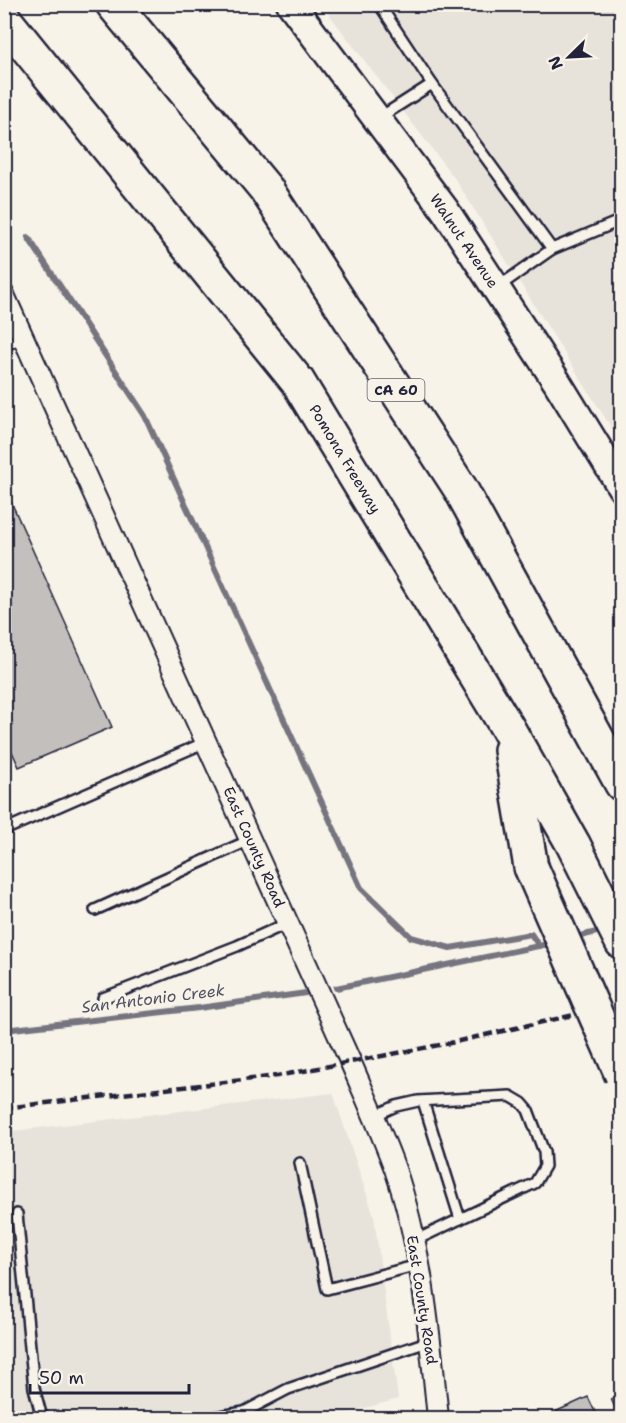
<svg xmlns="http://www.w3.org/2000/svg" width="626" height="1423" viewBox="0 0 626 1423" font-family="'Shantell Sans',sans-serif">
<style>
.built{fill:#e7e3db}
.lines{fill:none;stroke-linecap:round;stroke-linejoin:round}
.stream{stroke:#76747f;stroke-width:6}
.building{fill:#c2bfbd;stroke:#22223b;stroke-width:1.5}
.lane-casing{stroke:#22223b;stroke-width:14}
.street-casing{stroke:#22223b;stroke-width:24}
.secondary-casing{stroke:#22223b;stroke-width:32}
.highway-casing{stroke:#22223b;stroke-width:38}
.lane{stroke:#f7f3e8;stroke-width:9}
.street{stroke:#f7f3e8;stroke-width:20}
.secondary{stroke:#f7f3e8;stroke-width:27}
.highway{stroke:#f7f3e8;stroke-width:33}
.rail{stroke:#22223b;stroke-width:4.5;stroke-dasharray:9 4.5;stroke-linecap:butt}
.highway-bridge-casing{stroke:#22223b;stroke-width:38;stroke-linecap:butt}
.highway-bridge{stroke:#f7f3e8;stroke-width:33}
.labels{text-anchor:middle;stroke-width:6;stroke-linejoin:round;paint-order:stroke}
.shield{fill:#f7f3e8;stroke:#62616f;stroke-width:1.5}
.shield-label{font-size:14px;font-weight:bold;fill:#22223b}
.street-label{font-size:15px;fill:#22223b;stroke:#f7f3e8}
.water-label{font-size:16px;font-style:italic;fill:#535263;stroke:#f7f3e8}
</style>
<rect width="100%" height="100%" fill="#f7f3e8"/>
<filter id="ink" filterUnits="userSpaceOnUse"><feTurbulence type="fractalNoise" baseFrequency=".0167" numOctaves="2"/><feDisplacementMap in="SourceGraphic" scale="12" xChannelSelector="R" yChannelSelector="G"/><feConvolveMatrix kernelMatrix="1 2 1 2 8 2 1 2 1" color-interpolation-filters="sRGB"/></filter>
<g filter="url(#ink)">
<!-- built -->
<g class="built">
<path d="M322 5H621V443L455 179Z"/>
<path d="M333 1093 374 1216 398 1399 329 1418H5L4 1132Z"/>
</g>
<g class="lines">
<!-- stream -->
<g class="stream">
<path d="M28 237 145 416 361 888 411 937 450 948 531 934 539 946"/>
<path d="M572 938 605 930"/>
<path d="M336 988 553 943"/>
<path d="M4 1030 199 1008 306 993"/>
</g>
</g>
<!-- building -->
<g class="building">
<path d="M4 486 112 727 19 767 4 734Z"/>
<path d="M622 1395V1418H620L611 1399Z"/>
<path d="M588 1397 598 1418H558L557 1411Z"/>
</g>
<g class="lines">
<defs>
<g id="lane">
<path d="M379 4 432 84"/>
<path d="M379 118 432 84 552 249 622 220"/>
<path d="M498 287 552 249"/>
<path d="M4 346 23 337"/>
<path d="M4 830 206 742"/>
<path d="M95 910 250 840"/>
<path d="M103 998 237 946 288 923"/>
<path d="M423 1101 460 1219"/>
<path d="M374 1116 396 1106 418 1101 510 1096 522 1103 528 1110 544 1152 545 1166 535 1183 414 1241"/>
<path d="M300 1163 327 1289 418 1265"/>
<path d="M17 1214 34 1388 41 1414 45 1418"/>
<path d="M208 1418 244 1412 288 1389 430 1341"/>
</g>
<path id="street" d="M4 295 351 1063C366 1098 382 1133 395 1169 422 1247 430 1337 438 1418"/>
<path id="secondary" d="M291 4 445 210 557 382 622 488"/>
<g id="highway">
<path d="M113 4 266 189 460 488 622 784"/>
<path d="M4 19 298 382 507 727 573 844 622 942"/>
<path d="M511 750 531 867"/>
</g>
</defs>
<!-- lane casing -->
<use href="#lane" class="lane-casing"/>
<!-- street casing -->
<use href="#street" class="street-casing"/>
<!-- secondary casing -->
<use href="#secondary" class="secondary-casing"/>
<!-- highway casing -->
<use href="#highway" class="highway-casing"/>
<!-- lane -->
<use href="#lane" class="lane"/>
<!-- street -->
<use href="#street" class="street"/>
<!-- secondary -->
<use href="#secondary" class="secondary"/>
<!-- highway -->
<use href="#highway" class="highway"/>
<!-- rail -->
<path class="rail" d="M4 1108 277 1076 450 1043 622 1004"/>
<defs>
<path id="highway-bridge" d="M531 867 622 1075"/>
</defs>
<!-- highway-bridge casing -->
<use href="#highway-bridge" class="highway-bridge-casing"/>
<!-- highway-bridge -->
<use href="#highway-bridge" class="highway-bridge"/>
</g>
</g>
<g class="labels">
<!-- shield labels -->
<rect class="shield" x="367.5" y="379" width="57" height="22" rx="4.5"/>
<g class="shield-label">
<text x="396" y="395">CA 60</text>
</g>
<!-- street labels -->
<g class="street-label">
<text transform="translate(464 241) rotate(56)" y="5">Walnut Avenue</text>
<text transform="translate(345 459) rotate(59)" y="5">Pomona Freeway</text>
<text transform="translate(254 847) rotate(66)" y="5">East County Road</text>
<text transform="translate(422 1300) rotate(81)" y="5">East County Road</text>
</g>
<!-- water labels -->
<g class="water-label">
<text transform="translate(153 998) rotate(-7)" y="6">San Antonio Creek</text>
</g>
</g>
<!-- margin -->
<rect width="626" height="1423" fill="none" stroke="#f7f3e8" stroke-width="24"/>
<rect x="12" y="12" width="602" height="1399" fill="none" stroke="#22223b" stroke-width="2" filter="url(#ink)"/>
<!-- north arrow -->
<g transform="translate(569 57) rotate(246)" stroke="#f7f3e8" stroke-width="4.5" paint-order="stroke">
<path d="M0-4.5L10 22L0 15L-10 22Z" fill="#22223b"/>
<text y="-9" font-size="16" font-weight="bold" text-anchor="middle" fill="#22223b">N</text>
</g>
<!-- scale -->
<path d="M30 1384v9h159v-9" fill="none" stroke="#22223b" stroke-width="3"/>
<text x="39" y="1384" font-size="18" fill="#22223b" stroke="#f7f3e8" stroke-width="4.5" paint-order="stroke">50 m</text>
</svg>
